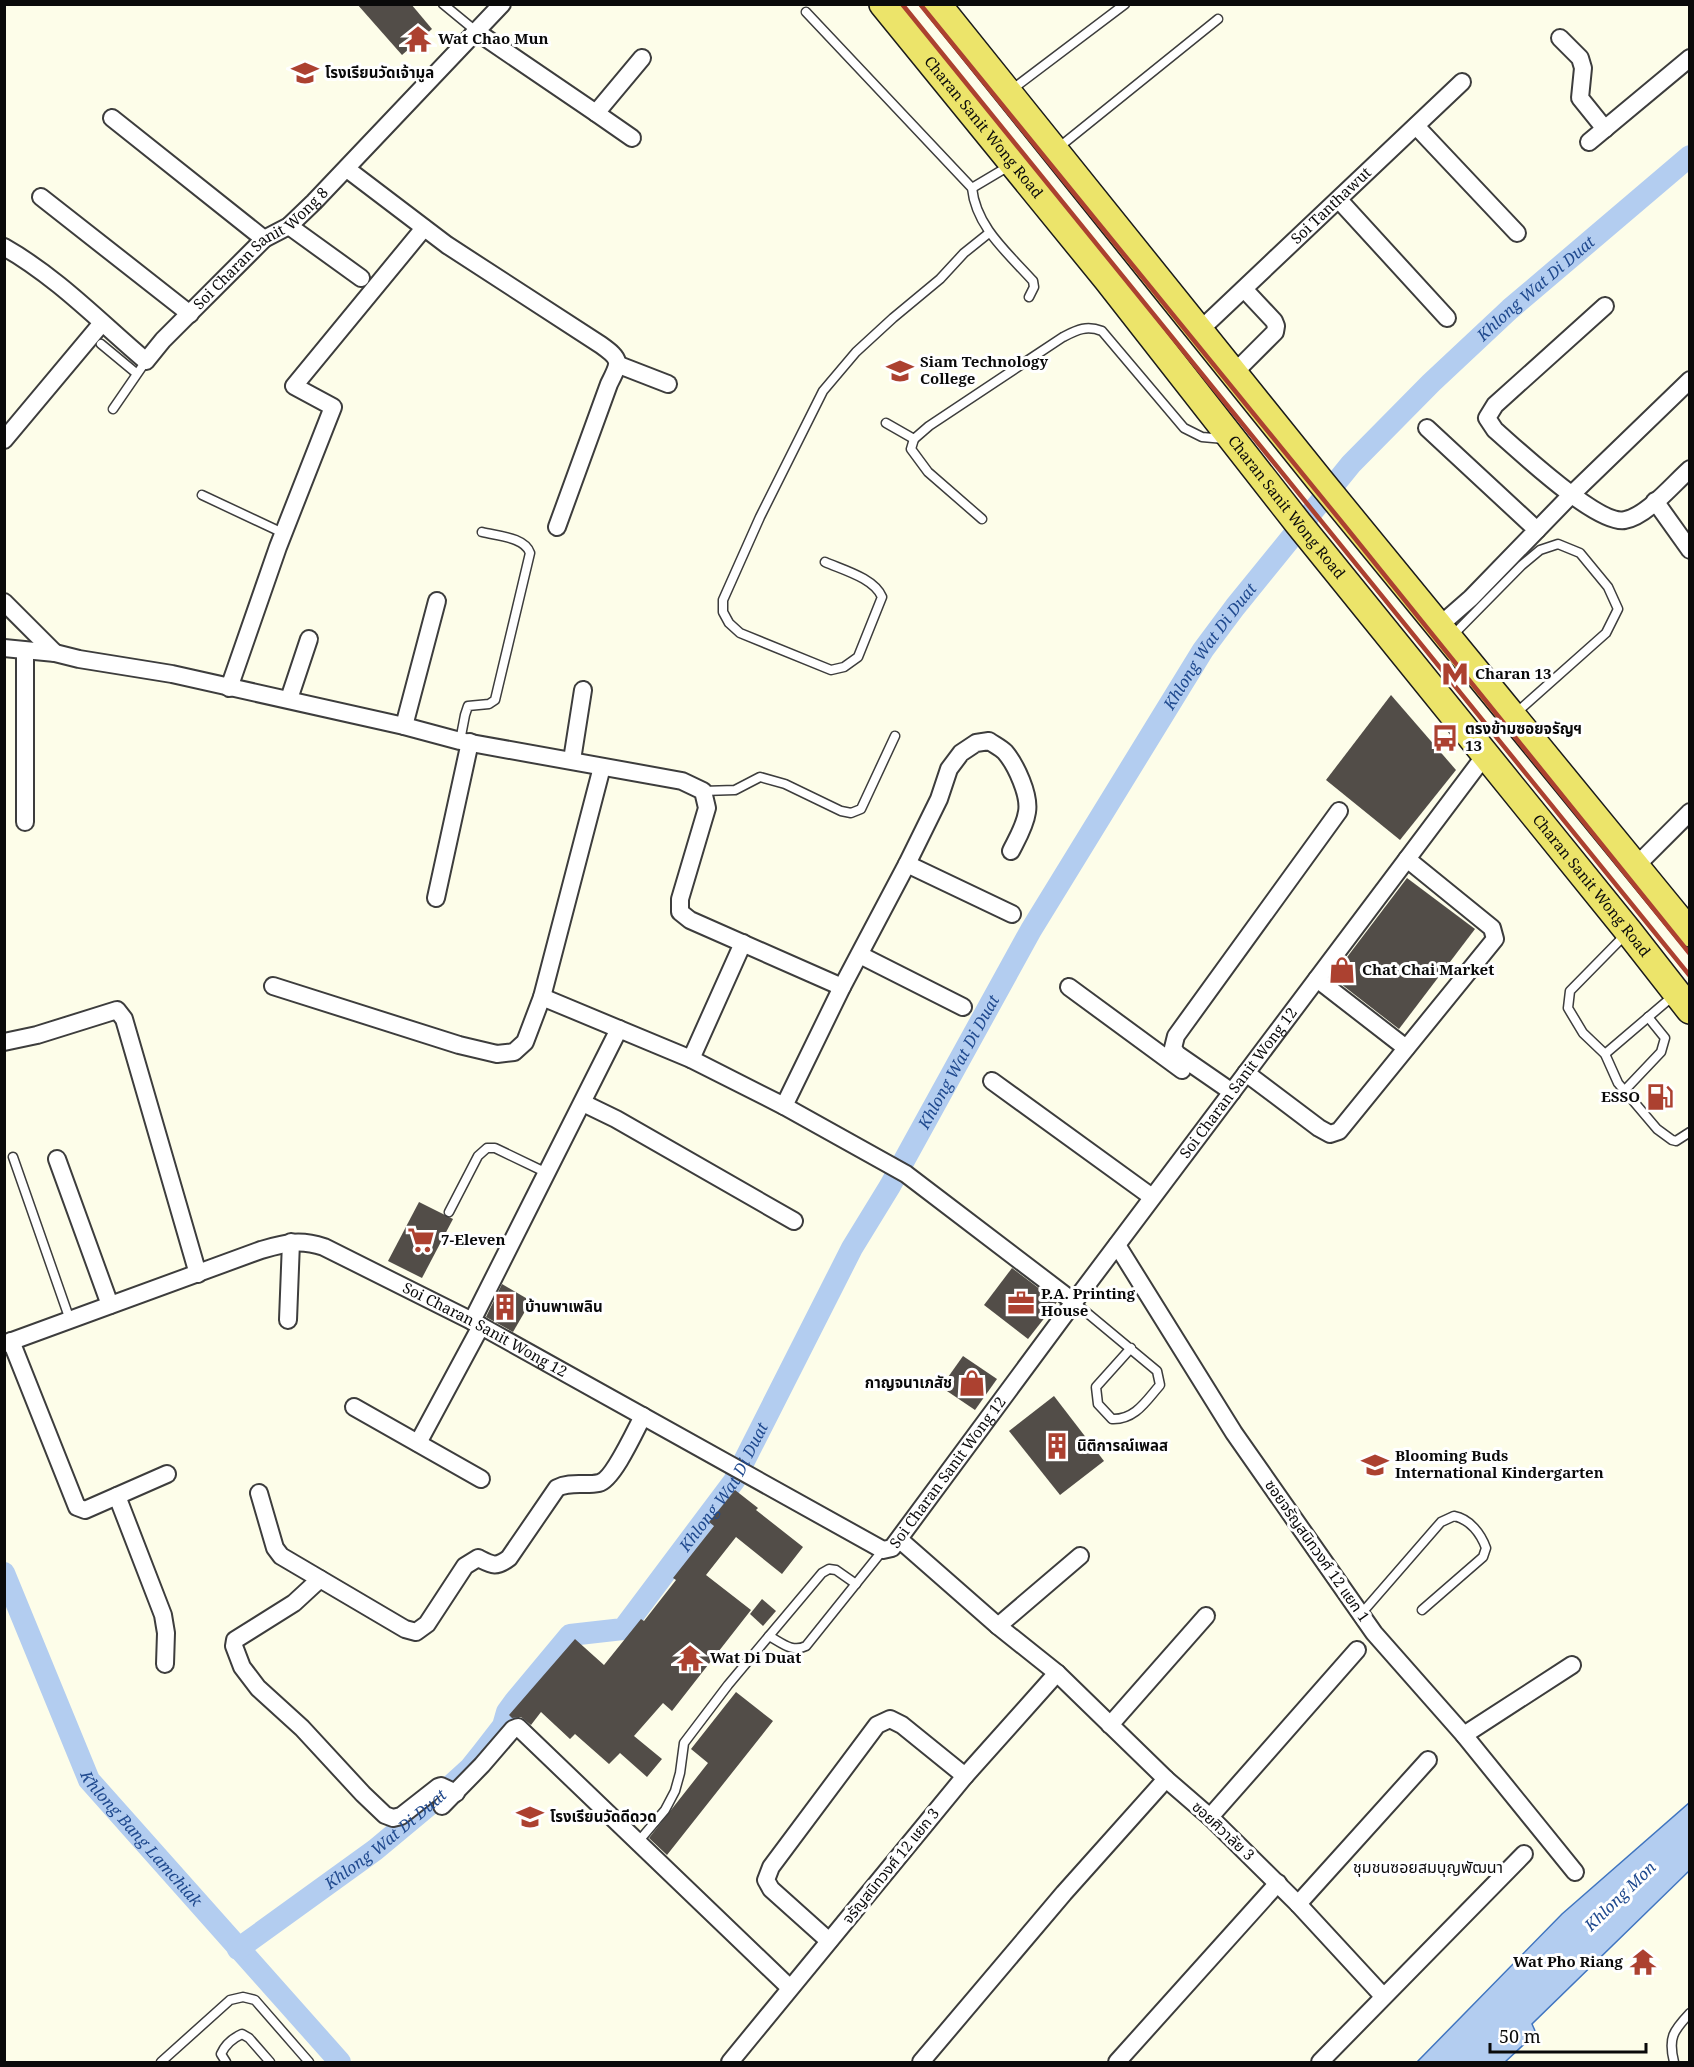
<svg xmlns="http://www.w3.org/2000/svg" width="1694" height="2067" viewBox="0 0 1694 2067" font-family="'Noto Serif','Noto Sans Thai',serif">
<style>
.water{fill:#b3cdf0;stroke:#4075c0;stroke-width:1.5}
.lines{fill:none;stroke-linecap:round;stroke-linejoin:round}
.canal{stroke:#b3cdf0;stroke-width:22}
.building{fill:#524d48}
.lane-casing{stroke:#3d3d3d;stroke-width:11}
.street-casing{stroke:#3d3d3d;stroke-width:20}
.primary-casing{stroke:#1b1b1b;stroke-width:30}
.lane{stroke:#fff;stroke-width:8}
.street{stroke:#fff;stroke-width:16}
.primary{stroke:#ece46a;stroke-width:27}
.rail{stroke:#ac4130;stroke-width:4.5}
.labels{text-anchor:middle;stroke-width:6;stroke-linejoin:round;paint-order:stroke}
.poi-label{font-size:15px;font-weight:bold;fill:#0a0a0a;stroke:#fff;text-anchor:start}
.street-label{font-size:15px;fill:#0a0a0a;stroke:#fff}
.water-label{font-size:16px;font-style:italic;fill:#204a8f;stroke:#fff}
.neighbourhood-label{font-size:16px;fill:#0a0a0a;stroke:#fff}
</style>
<rect width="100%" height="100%" fill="#fdfde9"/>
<!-- water -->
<path class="water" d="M1689 1803V1871L1532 2024 1536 2033 1505 2062H1417L1562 1914Z"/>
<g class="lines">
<!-- canal -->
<g class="canal">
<path id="s1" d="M4 1573 89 1780 340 2062"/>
<path id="s2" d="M238 1949 375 1850 435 1800 470 1768 482 1753 503 1726 507 1712 515 1701 570 1635 623 1629 734 1481 852 1248 890 1186 1031 930 1203 650 1235 607 1351 464 1431 383 1510 309 1690 156"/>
</g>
</g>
<!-- building -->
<g class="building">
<path d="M357 4H411L432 29 402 55Z"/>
<path d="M1391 695 1456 770 1400 840 1326 780Z"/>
<path d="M1407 878 1475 929 1399 1029 1332 977Z"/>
<path d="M419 1202 453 1219 422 1278 388 1261Z"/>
<path d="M1012 1268 1057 1302 1028 1339 984 1305Z"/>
<path d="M502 1284 531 1301 513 1332 486 1317Z"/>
<path d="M963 1356 997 1379 975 1410 941 1387Z"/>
<path d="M1054 1396 1104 1461 1060 1495 1009 1431Z"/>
<path d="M735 1490 758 1508 756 1510 803 1547 782 1574 736 1537 706 1575 751 1610 672 1711 663 1703 634 1736 662 1759 647 1777 620 1753 609 1764 575 1734 570 1739 541 1712 531 1725 521 1717 512 1718 509 1715 575 1639 604 1665 641 1619 644 1621 676 1580 673 1578 714 1526 709 1522Z"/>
<path d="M762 1599 776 1611 763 1626 750 1614Z"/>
<path d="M736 1692 773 1721 667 1855 649 1838 708 1763 691 1749Z"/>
</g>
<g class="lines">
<defs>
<g id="lane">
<path d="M443 4 477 32"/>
<path d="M806 12 972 188C976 227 1008 253 1033 281L1034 287 1029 297"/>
<path d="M1010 91 1125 4"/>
<path d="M1058 148 1218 19"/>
<path d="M972 188 1009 166"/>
<path d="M101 344 136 373"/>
<path d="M113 409 146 361"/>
<path d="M886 423 914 439 929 426 1063 337C1077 330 1086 325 1102 331L1184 428 1202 437 1224 439"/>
<path d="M914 439 911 449 928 472 982 519"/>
<path d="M202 495 283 533"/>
<path d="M825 562C843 570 874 578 882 597L858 657 844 667 831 670 740 633 729 623 723 612V600L760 517 823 391 856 352 893 318 940 279 964 253 989 233"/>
<path d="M1453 635 1522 565 1540 550 1558 544 1580 553 1608 587 1618 609 1606 633 1516 713"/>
<path d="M460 741 465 715 468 706 489 704 495 700 530 553C525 537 497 536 482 532"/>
<path d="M703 791 735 790 760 777 785 784 841 811 851 813 861 809 895 736"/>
<path d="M1626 934 1570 991 1568 1008 1583 1033 1605 1054 1618 1083 1657 1129 1672 1140 1676 1141 1690 1132"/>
<path d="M1605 1054 1673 996"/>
<path d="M1624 1091 1661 1052 1665 1038 1648 1017"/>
<path d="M13 1157 70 1320"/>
<path d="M449 1212 478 1156 487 1148H495L547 1173"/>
<path d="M1074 1302 1157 1371 1160 1385C1146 1401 1135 1420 1112 1419L1098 1404 1096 1387 1131 1348"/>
<path d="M1361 1614 1441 1522 1454 1516C1470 1519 1481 1534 1486 1548L1483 1557 1422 1610"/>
<path d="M769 1636 822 1573 829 1569 836 1570 856 1584"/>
<path d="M638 1842 665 1810 675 1791 680 1773 684 1743 728 1685 769 1636C782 1643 792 1653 806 1646L883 1550"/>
<path d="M161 2062 230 2000 243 1997 255 2000 309 2062"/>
<path d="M226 2062 221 2054C225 2045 233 2038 242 2034L249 2038 270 2062"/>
<path d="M1674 2062C1668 2038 1673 2031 1690 2013"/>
</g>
<g id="street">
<path d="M477 32 596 113 642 58"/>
<path d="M1560 38 1580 58 1583 68 1580 98 1605 129"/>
<path d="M596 113 632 138"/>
<path d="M112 118 264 239"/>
<path d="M1416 126 1517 233"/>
<path d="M1589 142 1690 58"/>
<path d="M347 169 447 245 601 345C622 360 620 362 609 384L557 527"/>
<path d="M41 197 190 314"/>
<path d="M1339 200 1447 318"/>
<path d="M289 226 361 278"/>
<path id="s3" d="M4 247C57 277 100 322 146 361L163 340 264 239 289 226 314 202 502 4"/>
<path d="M1605 306 1495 405 1487 418 1495 430C1517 449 1598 526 1625 520 1647 516 1673 484 1690 469"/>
<path id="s4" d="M1199 331 1462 82"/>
<path d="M619 365 668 384"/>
<path d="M1233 374 1275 332 1276 326 1274 321 1244 289"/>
<path d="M1427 428 1537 530"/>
<path d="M4 440 102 323"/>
<path d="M1655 501 1690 550"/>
<path d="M4 602 55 653"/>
<path d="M1439 626 1471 598 1571 495 1690 380"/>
<path d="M4 648 55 653 79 659 172 674 404 726 460 741 682 781 703 791 707 808 680 899V912L690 920 842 987"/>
<path d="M229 688 278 547 333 407 294 386 424 228"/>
<path d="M289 699 309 639"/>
<path d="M404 726 437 601"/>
<path d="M572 760 583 690"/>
<path d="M25 822V651"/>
<path d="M907 864 1012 914"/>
<path d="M1636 866 1690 812"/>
<path d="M436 898 470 742"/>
<path d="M860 955 963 1007"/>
<path d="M1317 979 1406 1048"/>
<path d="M273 986 459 1045 497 1054 514 1052 525 1042 542 997 602 767"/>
<path d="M1069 987 1182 1070"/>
<path d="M542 997 691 1059 784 1106 906 1174 1074 1302"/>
<path d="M4 1042 37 1035 117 1010 124 1019 198 1274"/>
<path d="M691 1059 743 943"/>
<path d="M1246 1073 1319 1128 1330 1134 1339 1131 1495 939 1492 928 1407 859"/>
<path d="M992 1081 1152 1197"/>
<path d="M1232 1092 1177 1054 1173 1048 1176 1036 1339 811"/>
<path d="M583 1103 616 1119 794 1221"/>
<path d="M784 1106 842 987 907 864 939 799 949 769 961 753 976 743 989 741C995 745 1001 748 1005 752 1016 765 1030 795 1027 812 1025 826 1017 839 1011 851"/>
<path d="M57 1159 110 1305"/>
<path d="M1117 1245 1234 1433 1374 1633 1464 1735 1575 1872"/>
<path d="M288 1320 291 1242"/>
<path d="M472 1321 619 1029"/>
<path d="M11 1341 77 1507 85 1510 167 1474"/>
<path id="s5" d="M4 1344 261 1250C286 1243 299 1239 324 1247L472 1321 883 1550 892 1548 1074 1302 1486 754"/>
<path d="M354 1407 481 1479"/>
<path d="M418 1443 481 1326"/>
<path d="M259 1493 275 1548 281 1556 405 1629 416 1632 427 1624 465 1566 478 1558C492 1565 496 1568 509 1558L557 1488C570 1481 585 1486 599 1483 613 1480 636 1429 643 1416"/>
<path d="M117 1496 163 1615 166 1633 165 1664"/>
<path d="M900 1540 998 1626 1057 1673 1166 1779 1210 1817 1298 1904 1383 1996"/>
<path d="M320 1579 294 1603 235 1640 234 1646 242 1667 258 1688 302 1728 363 1794 385 1815 393 1818 401 1816 438 1787 441 1786 456 1793"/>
<path d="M998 1626 1080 1556"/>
<path d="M1110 1725 1206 1616"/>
<path d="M1464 1735 1572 1665"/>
<path d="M442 1806 482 1765 513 1729 518 1727 790 1988"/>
<path d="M1210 1817 1357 1650"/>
<path d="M1298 1904 1428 1760"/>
<path d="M829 1941 771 1889 766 1880 771 1867 877 1725 890 1719 902 1725 965 1776"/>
<path d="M730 2062 965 1776 1057 1673"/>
<path d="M921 2062 1064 1893 1166 1779"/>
<path d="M1117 2062 1278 1883"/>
<path d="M1320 2062 1524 1854"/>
</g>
<g id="primary">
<path id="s6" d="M883 4 1107 279 1298 523 1629 932 1690 1010"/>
<path d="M937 4 1321 482 1690 933"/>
</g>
</defs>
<!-- lane casing -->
<use href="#lane" class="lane-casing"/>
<!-- street casing -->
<use href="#street" class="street-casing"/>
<!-- primary casing -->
<use href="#primary" class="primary-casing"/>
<!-- lane -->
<use href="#lane" class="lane"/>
<!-- street -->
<use href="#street" class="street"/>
<!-- primary -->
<use href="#primary" class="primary"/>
<!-- rail -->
<g class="rail">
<path d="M902 4 1690 976"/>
<path d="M920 4 1345 526 1690 954"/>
</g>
</g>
<!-- icons -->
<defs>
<symbol id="temple-bare" viewBox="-9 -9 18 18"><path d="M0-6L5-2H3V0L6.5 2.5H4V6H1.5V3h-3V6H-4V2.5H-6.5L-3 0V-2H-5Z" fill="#ac4130" stroke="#fff" stroke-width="2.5" paint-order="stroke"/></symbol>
<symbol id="school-bare" viewBox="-9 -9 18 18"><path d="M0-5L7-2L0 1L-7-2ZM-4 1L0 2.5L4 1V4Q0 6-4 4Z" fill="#ac4130" stroke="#fff" stroke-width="2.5" paint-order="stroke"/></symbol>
<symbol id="university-bare" viewBox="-9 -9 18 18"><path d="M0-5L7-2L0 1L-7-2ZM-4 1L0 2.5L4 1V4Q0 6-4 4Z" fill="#ac4130" stroke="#fff" stroke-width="2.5" paint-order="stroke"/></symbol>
<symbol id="metro-bare" viewBox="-9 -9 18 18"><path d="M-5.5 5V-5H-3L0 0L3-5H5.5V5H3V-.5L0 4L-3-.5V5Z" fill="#ac4130" stroke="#fff" stroke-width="2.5" paint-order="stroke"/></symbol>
<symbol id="bus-bare" viewBox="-9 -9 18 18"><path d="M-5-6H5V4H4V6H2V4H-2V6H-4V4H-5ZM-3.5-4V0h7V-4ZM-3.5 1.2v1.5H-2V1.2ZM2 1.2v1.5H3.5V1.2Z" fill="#ac4130" stroke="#fff" stroke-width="2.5" paint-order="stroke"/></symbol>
<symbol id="shop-bare" viewBox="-9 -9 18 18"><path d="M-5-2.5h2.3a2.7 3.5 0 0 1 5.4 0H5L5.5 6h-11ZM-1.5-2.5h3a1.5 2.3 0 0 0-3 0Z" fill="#ac4130" stroke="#fff" stroke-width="2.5" paint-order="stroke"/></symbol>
<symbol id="fuel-bare" viewBox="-9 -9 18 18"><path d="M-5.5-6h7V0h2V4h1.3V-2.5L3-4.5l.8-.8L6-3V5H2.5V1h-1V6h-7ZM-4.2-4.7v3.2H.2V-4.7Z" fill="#ac4130" stroke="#fff" stroke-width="2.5" paint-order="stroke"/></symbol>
<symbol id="supermarket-bare" viewBox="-9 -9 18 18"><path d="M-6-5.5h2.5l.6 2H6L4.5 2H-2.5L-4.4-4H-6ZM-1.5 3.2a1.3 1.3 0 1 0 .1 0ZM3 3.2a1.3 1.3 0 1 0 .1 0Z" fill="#ac4130" stroke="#fff" stroke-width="2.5" paint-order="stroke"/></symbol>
<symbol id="office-bare" viewBox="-9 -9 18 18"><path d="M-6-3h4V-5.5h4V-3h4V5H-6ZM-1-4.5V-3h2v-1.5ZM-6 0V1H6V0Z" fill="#ac4130" stroke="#fff" stroke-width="2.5" paint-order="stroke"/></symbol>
<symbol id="building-bare" viewBox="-9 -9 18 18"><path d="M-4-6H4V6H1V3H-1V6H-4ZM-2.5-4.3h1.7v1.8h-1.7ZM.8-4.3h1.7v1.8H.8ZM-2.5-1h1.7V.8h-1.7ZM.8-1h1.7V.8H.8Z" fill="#ac4130" stroke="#fff" stroke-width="2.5" paint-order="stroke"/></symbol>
</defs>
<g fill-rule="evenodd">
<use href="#temple-bare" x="399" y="20" width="38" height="38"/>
<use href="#school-bare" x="286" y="54" width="38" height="38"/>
<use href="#university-bare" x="881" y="352" width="38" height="38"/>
<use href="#metro-bare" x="1436" y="655" width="38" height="38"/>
<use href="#bus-bare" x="1426" y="719" width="38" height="38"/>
<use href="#shop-bare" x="1323" y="951" width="38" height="38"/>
<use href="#fuel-bare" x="1641" y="1078" width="38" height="38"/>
<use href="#supermarket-bare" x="402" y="1221" width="38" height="38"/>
<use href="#office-bare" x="1002" y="1284" width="38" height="38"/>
<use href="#building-bare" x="486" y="1288" width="38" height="38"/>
<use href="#shop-bare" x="953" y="1364" width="38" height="38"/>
<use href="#building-bare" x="1038" y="1427" width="38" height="38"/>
<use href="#school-bare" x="1356" y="1446" width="38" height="38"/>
<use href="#temple-bare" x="671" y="1639" width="38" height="38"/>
<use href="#school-bare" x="511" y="1798" width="38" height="38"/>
<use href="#temple-bare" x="1624" y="1943" width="38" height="38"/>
</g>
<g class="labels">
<!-- poi labels -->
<g class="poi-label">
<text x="438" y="44">Wat Chao Mun</text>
<text x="325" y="78">โรงเรียนวัดเจ้ามูล</text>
<text x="920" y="367">Siam Technology<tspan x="920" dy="17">College</tspan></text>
<text x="1475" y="679">Charan 13</text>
<text x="1465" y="734">ตรงข้ามซอยจรัญฯ<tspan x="1465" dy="17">13</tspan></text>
<text x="1362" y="975">Chat Chai Market</text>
<text x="1640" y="1102" text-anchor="end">ESSO</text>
<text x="441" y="1245">7-Eleven</text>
<text x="1041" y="1299">P.A. Printing<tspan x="1041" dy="17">House</tspan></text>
<text x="525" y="1312">บ้านพาเพลิน</text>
<text x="952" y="1388" text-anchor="end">กาญจนาเภสัช</text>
<text x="1077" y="1451">นิติการณ์เพลส</text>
<text x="1395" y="1461">Blooming Buds<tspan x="1395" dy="17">International Kindergarten</tspan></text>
<text x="710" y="1663">Wat Di Duat</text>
<text x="550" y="1822">โรงเรียนวัดดีดวด</text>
<text x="1623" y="1967" text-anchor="end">Wat Pho Riang</text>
</g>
<!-- street labels -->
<g class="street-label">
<text dy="5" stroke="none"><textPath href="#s6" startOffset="159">Charan Sanit Wong Road</textPath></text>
<text dy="5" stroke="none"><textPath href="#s4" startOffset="182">Soi Tanthawut</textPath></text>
<text dy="5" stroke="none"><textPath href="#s3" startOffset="344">Soi Charan Sanit Wong 8</textPath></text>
<text dy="5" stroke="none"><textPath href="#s6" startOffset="645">Charan Sanit Wong Road</textPath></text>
<text dy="5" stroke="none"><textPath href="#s6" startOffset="1131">Charan Sanit Wong Road</textPath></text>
<text dy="5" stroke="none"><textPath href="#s5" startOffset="1563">Soi Charan Sanit Wong 12</textPath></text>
<text dy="5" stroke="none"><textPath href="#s5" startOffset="519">Soi Charan Sanit Wong 12</textPath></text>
<text dy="5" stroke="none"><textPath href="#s5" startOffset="1077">Soi Charan Sanit Wong 12</textPath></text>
<text transform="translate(1317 1551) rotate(55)" y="5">ซอยจรัญสนิทวงศ์ 12 แยก 1</text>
<text transform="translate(1223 1831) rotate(43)" y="5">ซอยศิวาลัย 3</text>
<text transform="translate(891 1866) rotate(-51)" y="5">จรัญสนิทวงศ์ 12 แยก 3</text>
</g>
<!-- water labels -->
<g class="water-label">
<text dy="6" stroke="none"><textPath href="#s2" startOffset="2148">Khlong Wat Di Duat</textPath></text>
<text dy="6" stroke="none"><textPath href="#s2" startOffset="1662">Khlong Wat Di Duat</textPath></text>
<text dy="6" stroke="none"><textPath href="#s2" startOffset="1176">Khlong Wat Di Duat</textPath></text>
<text dy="6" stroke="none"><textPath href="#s2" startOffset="690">Khlong Wat Di Duat</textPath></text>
<text dy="6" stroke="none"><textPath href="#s1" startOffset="302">Khlong Bang Lamchiak</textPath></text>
<text dy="6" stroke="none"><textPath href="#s2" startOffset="184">Khlong Wat Di Duat</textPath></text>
<text transform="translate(1620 1896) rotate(-44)" y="6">Khlong Mon</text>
</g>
<!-- neighbourhood labels -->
<g class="neighbourhood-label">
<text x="1428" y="1873">ชุมชนซอยสมบุญพัฒนา</text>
</g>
</g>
<!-- border -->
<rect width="1694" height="2067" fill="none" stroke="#0a0a0a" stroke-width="12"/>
<!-- scale -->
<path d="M1490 2043v9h156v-9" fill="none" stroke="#0a0a0a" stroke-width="3"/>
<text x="1499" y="2043" font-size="18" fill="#0a0a0a" stroke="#ffffff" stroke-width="4.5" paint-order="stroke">50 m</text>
</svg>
